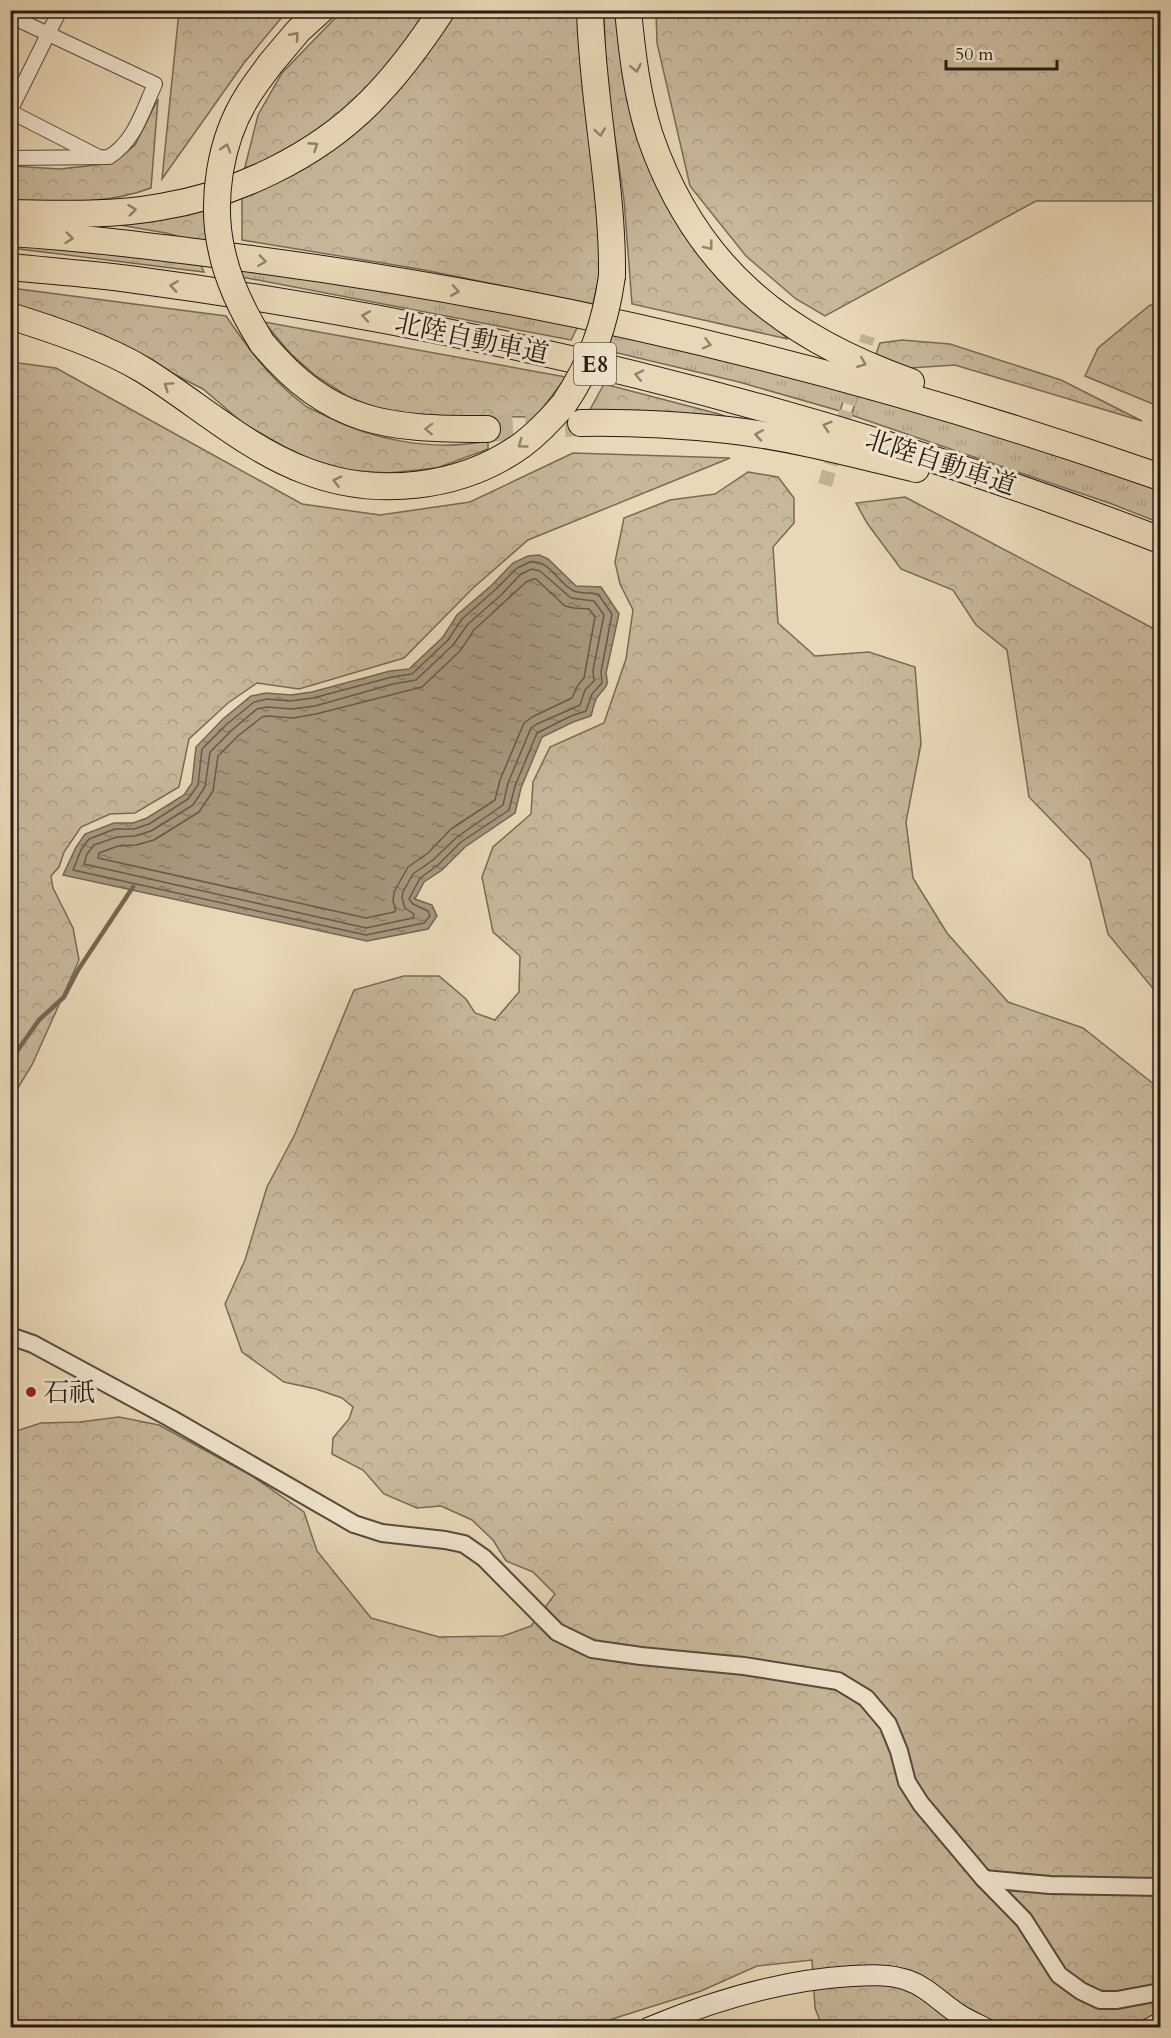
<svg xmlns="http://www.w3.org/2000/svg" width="1171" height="2038" viewBox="0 0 1171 2038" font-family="Cardo,'Noto Serif JP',serif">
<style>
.grass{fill:url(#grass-tufts);stroke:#776a57;stroke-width:1.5}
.forest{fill:url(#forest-crowns);stroke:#776a57;stroke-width:1.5}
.water{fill:url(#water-ripples);stroke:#736654;stroke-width:1.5}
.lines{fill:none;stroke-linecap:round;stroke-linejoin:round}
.shore{stroke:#665a49;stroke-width:1.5}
.stream{stroke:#736654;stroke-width:4.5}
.minor-tunnel{stroke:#c2b296;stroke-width:14;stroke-dasharray:14 7;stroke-linecap:butt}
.motorway-tunnel{stroke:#c2b296;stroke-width:26;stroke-dasharray:26 13;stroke-linecap:butt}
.minor-casing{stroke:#574a3c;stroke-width:16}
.tertiary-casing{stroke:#574a3c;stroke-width:20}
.secondary-casing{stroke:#261b13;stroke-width:22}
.motorway-casing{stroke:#261b13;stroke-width:28}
.minor{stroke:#f1e6d0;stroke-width:14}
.tertiary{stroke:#f1e6d0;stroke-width:16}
.secondary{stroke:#f1e6d0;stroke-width:20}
.motorway{stroke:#e9d8b7;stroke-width:26}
.motorway-bridge-casing{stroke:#261b13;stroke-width:28;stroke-linecap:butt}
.motorway-bridge{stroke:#e9d8b7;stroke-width:26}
.oneway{stroke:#91836d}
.poi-dot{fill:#8f2418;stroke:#f1e6d0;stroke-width:2}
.labels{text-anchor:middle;stroke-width:6;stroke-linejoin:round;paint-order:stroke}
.shield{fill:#f1e6d0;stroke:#63584c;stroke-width:1.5}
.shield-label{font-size:24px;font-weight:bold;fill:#261b13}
.street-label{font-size:26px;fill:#261b13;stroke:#f1e6d0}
.poi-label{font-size:26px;fill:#261b13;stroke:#f1e6d0;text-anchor:start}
</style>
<defs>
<pattern id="grass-tufts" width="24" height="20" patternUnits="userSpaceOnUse" patternTransform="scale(1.5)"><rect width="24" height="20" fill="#c8b89b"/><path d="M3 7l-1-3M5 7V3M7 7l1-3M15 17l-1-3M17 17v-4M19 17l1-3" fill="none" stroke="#ac9e85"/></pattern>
<pattern id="forest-crowns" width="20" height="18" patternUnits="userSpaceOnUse" patternTransform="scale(1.5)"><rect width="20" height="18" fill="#c8b89b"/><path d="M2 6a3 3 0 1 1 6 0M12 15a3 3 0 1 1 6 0" fill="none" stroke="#ac9e85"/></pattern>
<pattern id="water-ripples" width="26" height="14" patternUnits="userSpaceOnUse" patternTransform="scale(1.5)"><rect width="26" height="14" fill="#a7987f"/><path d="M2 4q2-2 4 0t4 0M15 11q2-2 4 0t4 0" fill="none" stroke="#887b67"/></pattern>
</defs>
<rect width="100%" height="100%" fill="#e9d8b7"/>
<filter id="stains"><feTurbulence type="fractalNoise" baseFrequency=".00333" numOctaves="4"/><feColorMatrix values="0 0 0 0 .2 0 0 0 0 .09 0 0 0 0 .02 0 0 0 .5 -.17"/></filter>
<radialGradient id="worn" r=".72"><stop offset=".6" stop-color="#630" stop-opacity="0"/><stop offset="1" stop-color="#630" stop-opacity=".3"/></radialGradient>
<!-- grass -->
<g class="grass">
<path d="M11 245 198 259 204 272 11 248Z"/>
<path d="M239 267 579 324 571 340 242 277Z"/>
<path d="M608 329 847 389 840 411 739 382 601 349Z"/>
<path d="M859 393 944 418 1160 489V523L1112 504 851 415Z"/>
</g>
<!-- forest -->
<g class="forest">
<path d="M179 11H287L244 63 162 179Z"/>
<path d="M342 11H429C398 56 362 102 317 134 294 150 267 161 243 175L258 115 282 73Z"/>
<path d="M456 11H582L604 254 593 304 419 269 242 240V197L294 173 344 141 383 105 421 61Z"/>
<path d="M604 11H620L633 111 739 297 788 339 632 304 624 200 606 78Z"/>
<path d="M656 11H1160V203L1154 201H1036L825 316 796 299 746 256 690 186 657 43Z"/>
<path d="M158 99 151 188C106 205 58 202 11 201V166L60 169 113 163 135 145Z"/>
<path d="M208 205 209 246 166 233 102 222Z"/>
<path d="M11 288 226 316C248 348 270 379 302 403 307 408 315 411 322 414 371 440 433 452 488 441V449L437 468 388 473 347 470 300 456 244 424 203 389 162 368 11 308Z"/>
<path d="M1150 305 1160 307V407L1085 376 1098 348Z"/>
<path d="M264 322 566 377 536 417 413 416 378 408 350 398 316 376 291 354Z"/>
<path d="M902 340 950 344 1061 380 1142 421 955 365 910 368 876 354 880 343Z"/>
<path d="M11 362 56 368 302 504 380 515 470 502 573 453 730 458 528 540 473 588 404 658 299 689 257 683 228 703 189 739 179 787 135 813 110 814 81 827 64 852 59 867 51 876 53 888 73 928 79 960 32 1065 11 1099Z"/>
<path d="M604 384 719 414 743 423 587 415Z"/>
<path d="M748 472 778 477 794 498V523L773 547 778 623 815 656 869 652 915 667 921 744 906 822 913 878 947 933 1008 1002 1083 1028 1160 1089V2027H827L822 2026 815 2008 812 1960 757 1966 701 1991 587 2027H11L10 1433 41 1423 80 1422 119 1417 159 1425 252 1476 304 1512 317 1551 371 1618 439 1637 503 1636 531 1626 555 1594 533 1572 506 1561 493 1540 472 1520 441 1506 417 1508 384 1494 363 1470 332 1454 333 1438 349 1419 353 1407 342 1398 316 1389 284 1382 242 1352 225 1304 245 1260 267 1187 295 1134 354 990 404 976H439L466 999 475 1013 495 1020 519 992 520 956 493 932 482 877 493 847 531 814 533 782 550 747 604 723 626 659 633 610 620 584 615 562 624 518 670 500 715 494Z"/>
<path d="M905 497 1160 632V997L1108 934 1090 860 1029 797 1007 650 976 625 953 590 901 569 867 523 856 503Z"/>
</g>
<!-- water -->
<path class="water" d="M539 555 548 559 576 586 601 587 619 614 606 673C609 689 606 685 598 696 594 701 593 710 591 716L573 722 542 737 521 788 515 813 465 847 442 870 424 882 415 899 432 905 437 916 428 929 367 941 63 875 76 847 85 834 114 823H133L147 818 184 795 192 783 196 747 223 719 251 696 266 693 291 695 312 692 390 671 409 669 443 637 457 615 492 585 513 563 528 556Z"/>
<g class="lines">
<!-- shore -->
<g class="shore">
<path d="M530 562C552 560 556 583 574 591 580 594 591 592 598 594L612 614 601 672 602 683 592 694 586 711 571 716 537 733 515 786 509 810 461 842 438 865 420 878 409 899 413 904 428 911 430 916 424 923 366 935 73 870 81 850 89 839 115 829H134L149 824 188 799 198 785 202 749 227 724 254 702 267 699 290 701 313 698 392 677 412 674 448 640 462 619 496 589 517 568Z"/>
<path d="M532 569 540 571 571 598 594 601 604 615 593 670 594 681 585 690 580 705 537 724 531 728 508 783 503 805 457 837 433 860 413 874 403 892 402 898 405 908 414 914 413 918 366 928 84 864 87 854 94 845 117 837 135 836 151 831 193 805 205 787 210 752 232 730 257 709 267 707 292 709 315 706 393 684 416 680 453 645 468 624 501 595 521 574Z"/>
<path d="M533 579H536L565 606 574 608 589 609 595 617 584 678 578 685 572 698 532 717 524 723 500 780 495 800 451 829 428 853 408 867 394 892 393 901 396 910 394 912 366 918 98 858 99 853 118 846 136 845 154 840 199 812 213 791 218 756 238 736 262 717 268 716 293 718 316 714 422 687 460 651 474 630 526 582Z"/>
</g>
<!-- stream -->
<path class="stream" d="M10 1061 39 1020 64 997 78 970 133 887"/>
<!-- minor-tunnel -->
<path class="minor-tunnel" d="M825 485 868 336"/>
<!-- motorway-tunnel -->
<path class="motorway-tunnel" d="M487 429 581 423"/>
<defs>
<g id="minor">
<path d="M10 16 155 84C143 110 135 141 109 157L10 158"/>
<path d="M10 111 60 10"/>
<path d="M10 114 11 112 97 156"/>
</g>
<g id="tertiary">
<path d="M10 1336 33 1344 170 1418 354 1524 382 1533 445 1540 464 1544 484 1558 557 1632 592 1649 641 1656 744 1666 838 1681 866 1698 888 1724 899 1751 907 1782 921 1804 984 1879 1024 1920 1059 1975 1081 1991 1100 2000H1117L1160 1992"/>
<path d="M984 1879 1050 1885 1160 1887"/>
</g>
<g id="secondary">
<path d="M648 2028C712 2001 782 1980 852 1976 870 1975 889 1974 907 1980 928 1987 942 2004 960 2015 968 2020 977 2024 985 2028"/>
<path d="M1150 2028 1160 2023"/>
</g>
<g id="motorway">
<path d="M590 10C592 99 613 187 612 276"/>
<path d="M628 10C632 52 637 96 650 136 695 267 783 337 911 382"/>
<path d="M271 63 298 31 321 10"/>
<path d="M10 213C60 214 111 216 160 207 235 195 315 157 369 103 397 75 420 44 442 10"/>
<path d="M10 233C91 238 172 249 252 259 561 300 866 374 1160 477"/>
<path d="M10 267C50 271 90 274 129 279 483 326 827 411 1160 540"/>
<path d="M10 316C54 330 106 347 145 371 198 404 247 449 306 471 376 498 461 489 522 445 538 433 552 418 564 404"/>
<path d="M262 343C331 425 386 429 487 429"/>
<path d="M581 423C630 422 679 425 728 430 791 437 854 454 916 469"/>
</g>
</defs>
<!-- minor casing -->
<use href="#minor" class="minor-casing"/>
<!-- tertiary casing -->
<use href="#tertiary" class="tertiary-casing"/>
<!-- secondary casing -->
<use href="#secondary" class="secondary-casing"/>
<!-- motorway casing -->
<use href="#motorway" class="motorway-casing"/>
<!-- minor -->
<use href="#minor" class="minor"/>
<!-- tertiary -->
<use href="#tertiary" class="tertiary"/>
<!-- secondary -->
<use href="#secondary" class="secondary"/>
<!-- motorway -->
<use href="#motorway" class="motorway"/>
<defs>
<g id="motorway-bridge">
<path d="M262 343C244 314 229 285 222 252 210 202 220 140 247 97 254 85 263 74 271 63"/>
<path d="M564 404C592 362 605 325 612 276"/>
</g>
</defs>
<!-- motorway-bridge casing -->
<use href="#motorway-bridge" class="motorway-bridge-casing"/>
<!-- motorway-bridge -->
<use href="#motorway-bridge" class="motorway-bridge"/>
</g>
<!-- one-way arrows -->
<defs><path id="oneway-chevron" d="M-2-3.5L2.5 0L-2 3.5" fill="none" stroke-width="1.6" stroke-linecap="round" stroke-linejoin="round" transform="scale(1.5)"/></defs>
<g class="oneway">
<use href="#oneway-chevron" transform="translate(295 36) rotate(-48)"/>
<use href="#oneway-chevron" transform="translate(636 68) rotate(79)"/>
<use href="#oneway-chevron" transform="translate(600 132) rotate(82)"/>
<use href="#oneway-chevron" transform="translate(314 146) rotate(-33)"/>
<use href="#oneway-chevron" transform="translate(226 148) rotate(-73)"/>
<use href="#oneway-chevron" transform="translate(132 210) rotate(-6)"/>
<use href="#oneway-chevron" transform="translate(69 238) rotate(6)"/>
<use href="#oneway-chevron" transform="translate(709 246) rotate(52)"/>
<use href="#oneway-chevron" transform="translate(262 261) rotate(8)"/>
<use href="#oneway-chevron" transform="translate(174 286) rotate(-172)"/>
<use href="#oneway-chevron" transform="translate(455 291) rotate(10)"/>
<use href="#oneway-chevron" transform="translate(366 316) rotate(-170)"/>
<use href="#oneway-chevron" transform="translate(707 344) rotate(14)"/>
<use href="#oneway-chevron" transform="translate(862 363) rotate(22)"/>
<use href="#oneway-chevron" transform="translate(639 375) rotate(-167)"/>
<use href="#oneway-chevron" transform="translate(168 386) rotate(-146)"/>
<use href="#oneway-chevron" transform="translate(827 426) rotate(-163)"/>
<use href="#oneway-chevron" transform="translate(429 429) rotate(-178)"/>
<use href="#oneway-chevron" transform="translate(759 435) rotate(-171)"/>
<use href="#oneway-chevron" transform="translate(522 444) rotate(144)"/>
<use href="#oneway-chevron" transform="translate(337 481) rotate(-166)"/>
</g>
<!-- markers -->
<circle class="poi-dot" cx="31" cy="1392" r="6"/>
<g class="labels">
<!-- shield labels -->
<rect class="shield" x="574" y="343" width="42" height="42" rx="4.5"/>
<g class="shield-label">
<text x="595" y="372">E8</text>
</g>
<!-- street labels -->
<g class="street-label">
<text transform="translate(472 338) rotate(12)" y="9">北陸自動車道</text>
<text transform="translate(941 462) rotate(18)" y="9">北陸自動車道</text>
</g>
<!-- poi labels -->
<g class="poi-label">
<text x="43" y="1401">石祇</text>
</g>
</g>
<!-- margin -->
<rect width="1171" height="2038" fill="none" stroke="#e9d8b7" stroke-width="36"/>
<rect x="12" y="12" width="1147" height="2014" fill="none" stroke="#261b13" stroke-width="3"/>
<rect x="18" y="18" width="1135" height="2002" fill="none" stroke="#261b13" stroke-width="1.5"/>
<!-- scale -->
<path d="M946 60v9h111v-9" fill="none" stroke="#261b13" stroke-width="3"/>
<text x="955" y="60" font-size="18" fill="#261b13" stroke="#f1e6d0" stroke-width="4.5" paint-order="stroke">50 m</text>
<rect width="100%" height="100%" filter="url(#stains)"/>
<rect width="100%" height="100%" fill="url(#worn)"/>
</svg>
